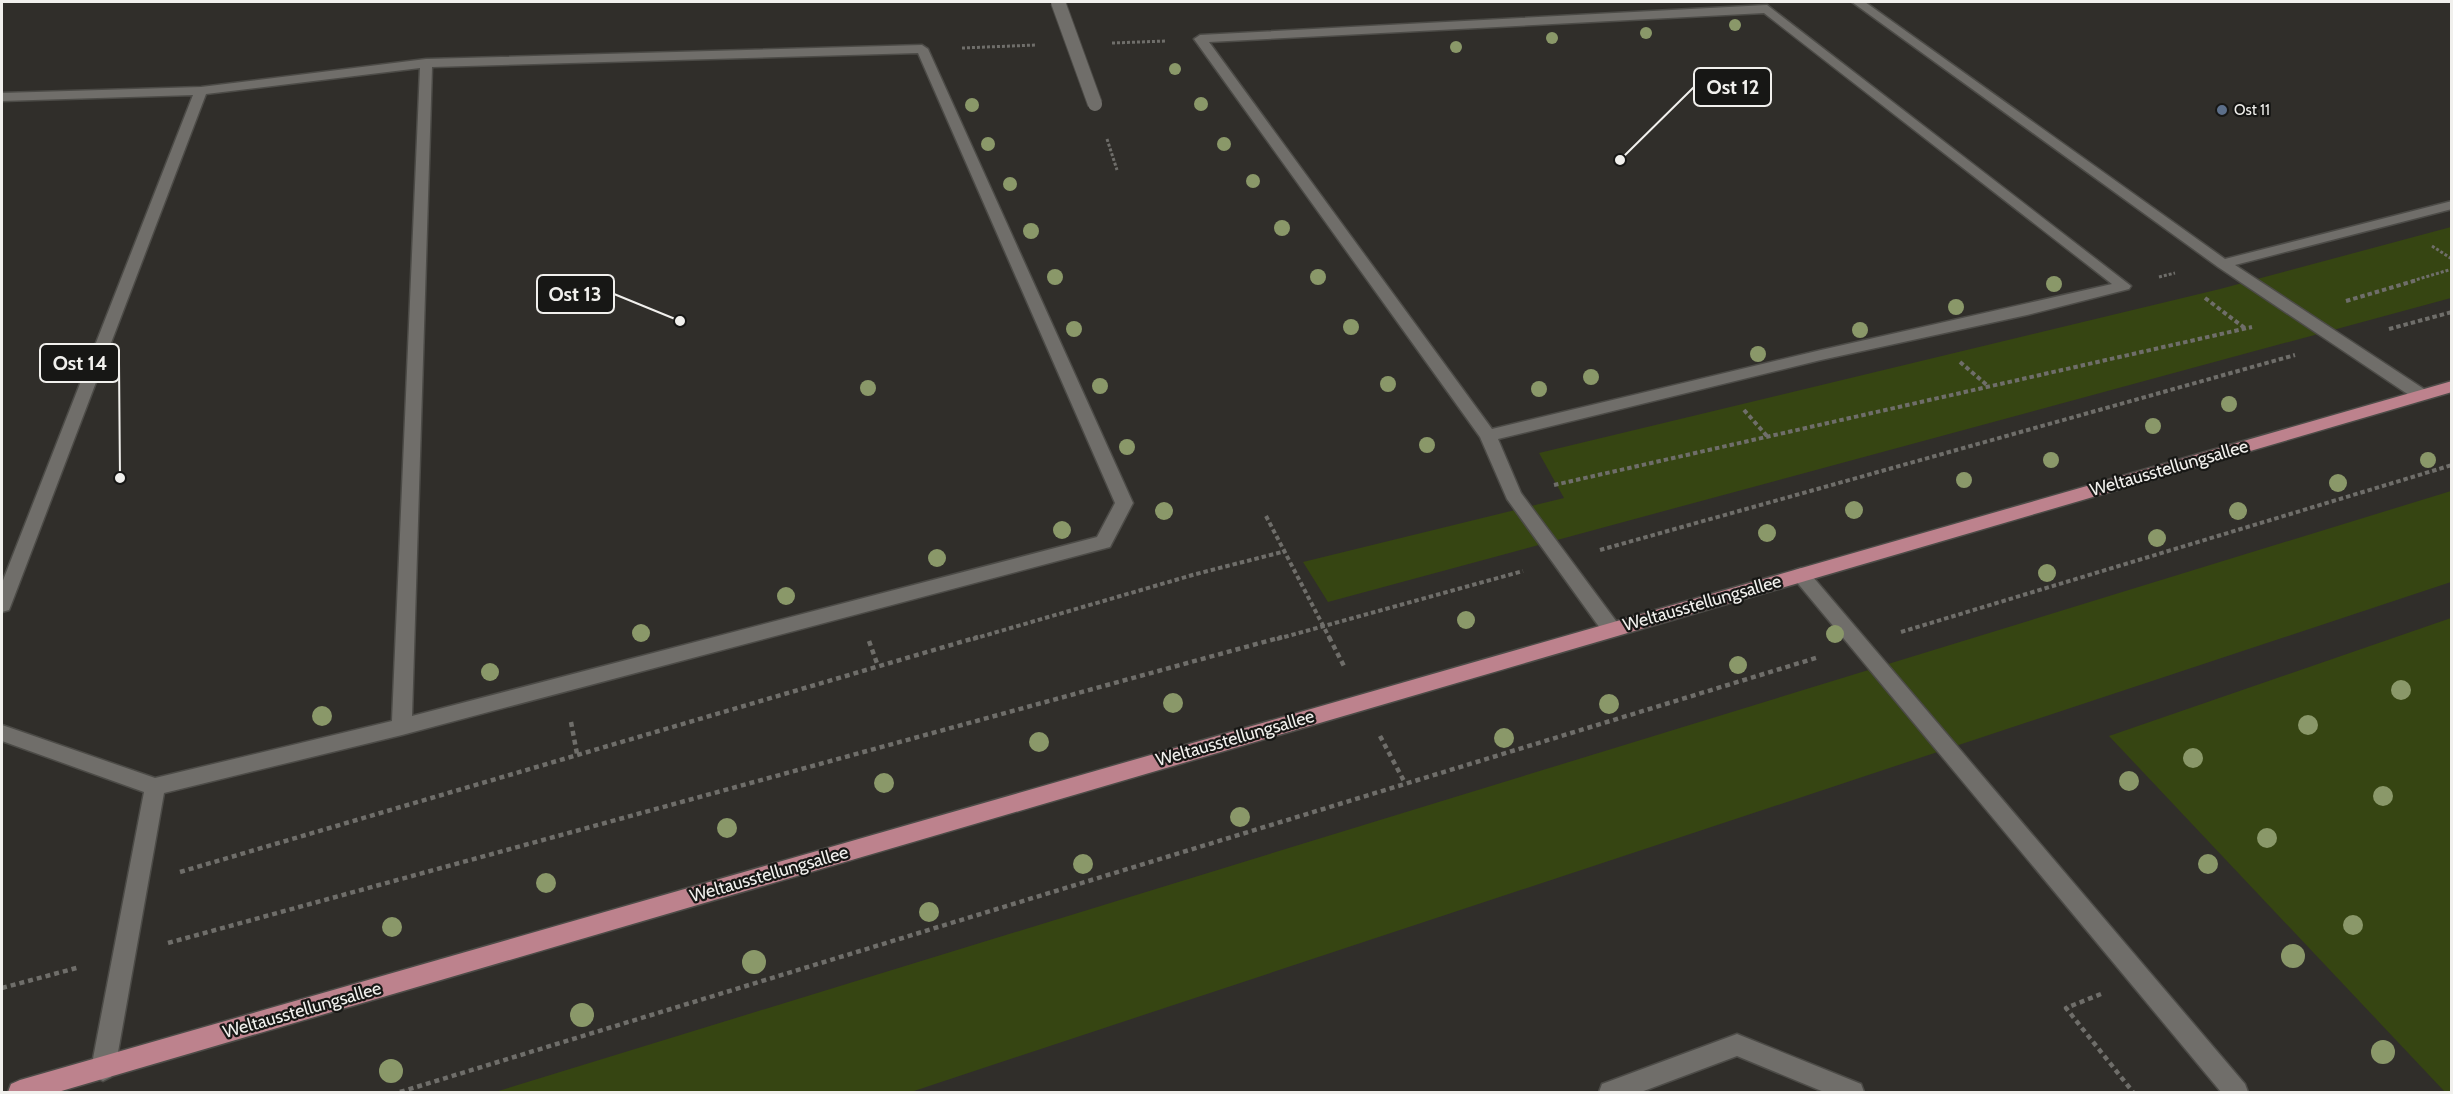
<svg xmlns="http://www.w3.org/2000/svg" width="2453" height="1094" viewBox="0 0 2453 1094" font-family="Cabin,sans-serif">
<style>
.green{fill:#364512}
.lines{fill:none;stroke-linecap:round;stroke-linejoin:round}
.minor-casing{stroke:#4c4b47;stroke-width:3}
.major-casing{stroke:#4c4b47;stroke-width:3}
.path-far2{stroke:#6f6e6a;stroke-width:3;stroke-dasharray:3 2;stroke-linecap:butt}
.path-far1{stroke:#6f6e6a;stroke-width:4;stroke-dasharray:4.5 3;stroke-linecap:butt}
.path{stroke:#6f6e6a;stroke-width:4.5;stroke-dasharray:5 4;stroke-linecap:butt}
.minor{fill:#706e6a;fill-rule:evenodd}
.major{fill:#bd828d;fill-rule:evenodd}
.minor-bridge-casing{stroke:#4c4b47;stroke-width:16;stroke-linecap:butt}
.minor-bridge{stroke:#706e6a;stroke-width:14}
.tree{fill:#8a9869}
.service-dot{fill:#5c6f8a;stroke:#171715;stroke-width:2}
.labels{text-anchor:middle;stroke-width:4.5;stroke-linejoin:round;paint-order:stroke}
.far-poi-label{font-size:15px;fill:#f1f0ed;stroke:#171715;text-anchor:start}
.street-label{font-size:18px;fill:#f1f0ed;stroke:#171715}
.leader{fill:none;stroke:#f1f0ed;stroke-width:2}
.callout-dot{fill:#f1f0ed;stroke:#171715;stroke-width:2}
.callout{fill:#171715;stroke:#f1f0ed;stroke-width:2}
.callout-label{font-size:20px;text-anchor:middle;font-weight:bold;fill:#f1f0ed}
</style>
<rect width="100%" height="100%" fill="#302e2a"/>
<!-- green -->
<g class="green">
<path d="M2451 227V298L1328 602 1303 562 1564 498 1539 453 2220 289Z"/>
<path d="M2451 491V582L911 1092H495Z"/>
<path d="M2451 618 2452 1092H2445L2109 736Z"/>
</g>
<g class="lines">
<defs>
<g id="minor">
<path d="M1852 2H1865L2225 259 2452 201V209L2235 265 2427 391 2429 395 2427 399H2415L2218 267Z"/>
<path d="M1767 5 2131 286 2129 289 2027 315 1821 360 1498 439 1521 493 1619 625 1621 630 1619 635 1612 637 1605 635 1507 499 1480 437 1194 39 1200 35ZM1764 13 2112 284 1821 350 1492 429 1209 42Z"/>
<path d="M922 45 928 49 1133 503 1110 547 402 735 164 793 115 1069 111 1077 103 1081 95 1077 91 1069 144 792 2 741V725L155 778 392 721 420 68 206 94 11 605 9 610 2 612V583L193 95 2 101V93L201 87 426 59ZM918 53 1115 503 1097 537 412 716 432 67Z"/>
<path d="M1801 568 1807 570 2245 1084 2248 1092H2221L1795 580 1792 575 1795 570Z"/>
<path d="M1737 1034 1861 1084 1864 1092H1824L1737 1056 1641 1092H1599L1602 1084Z"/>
</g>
<path id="major" d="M2452 381V392L58 1092H8L11 1084 20 1080Z"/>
</defs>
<!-- minor casing -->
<use href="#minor" class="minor-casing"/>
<!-- major casing -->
<use href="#major" class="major-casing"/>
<!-- path-far2 -->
<g class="path-far2">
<path d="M1112 43 1167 41"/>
<path d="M962 48 1036 45"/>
<path d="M1107 139 1117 170"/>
<path d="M2432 246 2452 259"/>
<path d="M2159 277 2175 273"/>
<path d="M2412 281 2452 269"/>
</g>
<!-- path-far1 -->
<g class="path-far1">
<path d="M2205 298 2246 329"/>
<path d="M2346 301 2417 280"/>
<path d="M2389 329 2452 312"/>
<path d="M1960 362 1988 386"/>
<path d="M1744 410 1767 436"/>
<path d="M1554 485 2252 327"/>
<path d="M1266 516 1330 639"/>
<path d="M1600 550 2295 355"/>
<path d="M1901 632 2452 465"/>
<path d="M973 639 1196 574 1286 551"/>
<path d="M1277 639 1523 571"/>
</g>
<!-- path -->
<g class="path">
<path d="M1329 637 1345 668"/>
<path d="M869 641 878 666"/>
<path d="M571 722 577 754"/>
<path d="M1380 736 1405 783"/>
<path d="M180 872 978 637"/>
<path d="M168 943 1282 637"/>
<path d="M2 988 80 967"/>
<path d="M2101 994 2066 1008 2133 1092"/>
<path d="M400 1092 1819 657"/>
</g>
<!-- minor -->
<use href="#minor" class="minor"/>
<!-- major -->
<use href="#major" class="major"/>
<defs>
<path id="minor-bridge" d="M1058 2 1095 104"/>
</defs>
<!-- minor-bridge casing -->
<use href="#minor-bridge" class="minor-bridge-casing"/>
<!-- minor-bridge -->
<use href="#minor-bridge" class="minor-bridge"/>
</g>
<!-- trees -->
<g class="tree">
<circle cx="1735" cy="25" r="6"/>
<circle cx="1646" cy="33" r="6"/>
<circle cx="1552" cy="38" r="6"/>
<circle cx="1456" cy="47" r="6"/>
<circle cx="1175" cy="69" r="6"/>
<circle cx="1201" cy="104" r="7"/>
<circle cx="972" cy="105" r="7"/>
<circle cx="988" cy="144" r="7"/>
<circle cx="1224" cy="144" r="7"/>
<circle cx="1253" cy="181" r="7"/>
<circle cx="1010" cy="184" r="7"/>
<circle cx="1282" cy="228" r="8"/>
<circle cx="1031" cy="231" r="8"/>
<circle cx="1055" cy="277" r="8"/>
<circle cx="1318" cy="277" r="8"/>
<circle cx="2054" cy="284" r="8"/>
<circle cx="1956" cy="307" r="8"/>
<circle cx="1351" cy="327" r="8"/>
<circle cx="1074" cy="329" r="8"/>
<circle cx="1860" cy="330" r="8"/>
<circle cx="1758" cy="354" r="8"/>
<circle cx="1591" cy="377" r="8"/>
<circle cx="1388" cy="384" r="8"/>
<circle cx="1100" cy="386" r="8"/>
<circle cx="868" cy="388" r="8"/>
<circle cx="1539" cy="389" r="8"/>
<circle cx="2229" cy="404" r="8"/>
<circle cx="2153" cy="426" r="8"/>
<circle cx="1427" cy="445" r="8"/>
<circle cx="1127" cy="447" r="8"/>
<circle cx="2051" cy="460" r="8"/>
<circle cx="2428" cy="460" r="8"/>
<circle cx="1964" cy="480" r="8"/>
<circle cx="2338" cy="483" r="9"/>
<circle cx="1854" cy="510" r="9"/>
<circle cx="1164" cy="511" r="9"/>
<circle cx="2238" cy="511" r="9"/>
<circle cx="1062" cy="530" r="9"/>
<circle cx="1767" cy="533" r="9"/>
<circle cx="2157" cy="538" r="9"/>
<circle cx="937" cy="558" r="9"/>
<circle cx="2047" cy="573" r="9"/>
<circle cx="786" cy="596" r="9"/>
<circle cx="1466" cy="620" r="9"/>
<circle cx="641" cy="633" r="9"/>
<circle cx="1835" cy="634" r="9"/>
<circle cx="1738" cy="665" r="9"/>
<circle cx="490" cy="672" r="9"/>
<circle cx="2401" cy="690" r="10"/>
<circle cx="1173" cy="703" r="10"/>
<circle cx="1609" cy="704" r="10"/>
<circle cx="322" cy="716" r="10"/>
<circle cx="2308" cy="725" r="10"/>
<circle cx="1504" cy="738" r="10"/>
<circle cx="1039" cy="742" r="10"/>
<circle cx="2193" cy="758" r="10"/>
<circle cx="2129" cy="781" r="10"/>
<circle cx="884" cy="783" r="10"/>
<circle cx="2383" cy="796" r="10"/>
<circle cx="1240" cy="817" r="10"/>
<circle cx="727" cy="828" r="10"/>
<circle cx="2267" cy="838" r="10"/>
<circle cx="1083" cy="864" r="10"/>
<circle cx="2208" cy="864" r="10"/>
<circle cx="546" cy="883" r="10"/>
<circle cx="929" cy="912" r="10"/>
<circle cx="2353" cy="925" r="10"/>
<circle cx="392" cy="927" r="10"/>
<circle cx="2293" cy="956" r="12"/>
<circle cx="754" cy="962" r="12"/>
<circle cx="582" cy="1015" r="12"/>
<circle cx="2383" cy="1052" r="12"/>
<circle cx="391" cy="1071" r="12"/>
</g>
<!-- markers -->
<circle class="service-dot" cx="2222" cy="110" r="6"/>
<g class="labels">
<!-- far-poi labels -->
<g class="far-poi-label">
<text x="2234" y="115">Ost 11</text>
</g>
<!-- street labels -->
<g class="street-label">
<text transform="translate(2169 468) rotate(-16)" y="6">Weltausstellungsallee</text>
<text transform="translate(1702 603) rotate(-16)" y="6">Weltausstellungsallee</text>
<text transform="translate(1235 738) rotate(-16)" y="6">Weltausstellungsallee</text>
<text transform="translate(769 874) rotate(-16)" y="6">Weltausstellungsallee</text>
<text transform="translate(302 1010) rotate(-16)" y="6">Weltausstellungsallee</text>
</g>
</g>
<!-- callouts -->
<path class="leader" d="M1620 160L1694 87M680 321L614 294M120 478L119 363"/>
<g class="callout-dot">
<circle cx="1620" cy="160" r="6"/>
<circle cx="680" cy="321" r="6"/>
<circle cx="120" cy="478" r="6"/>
</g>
<g class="callout">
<rect x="1694" y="68" width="77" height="38" rx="6"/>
<rect x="537" y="275" width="77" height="38" rx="6"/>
<rect x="40" y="344" width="79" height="38" rx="6"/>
</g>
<g class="callout-label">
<text x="1733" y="94">Ost 12</text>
<text x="575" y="301">Ost 13</text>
<text x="80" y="370">Ost 14</text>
</g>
<!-- border -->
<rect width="2453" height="1094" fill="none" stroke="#f1f0ed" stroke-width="6"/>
</svg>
